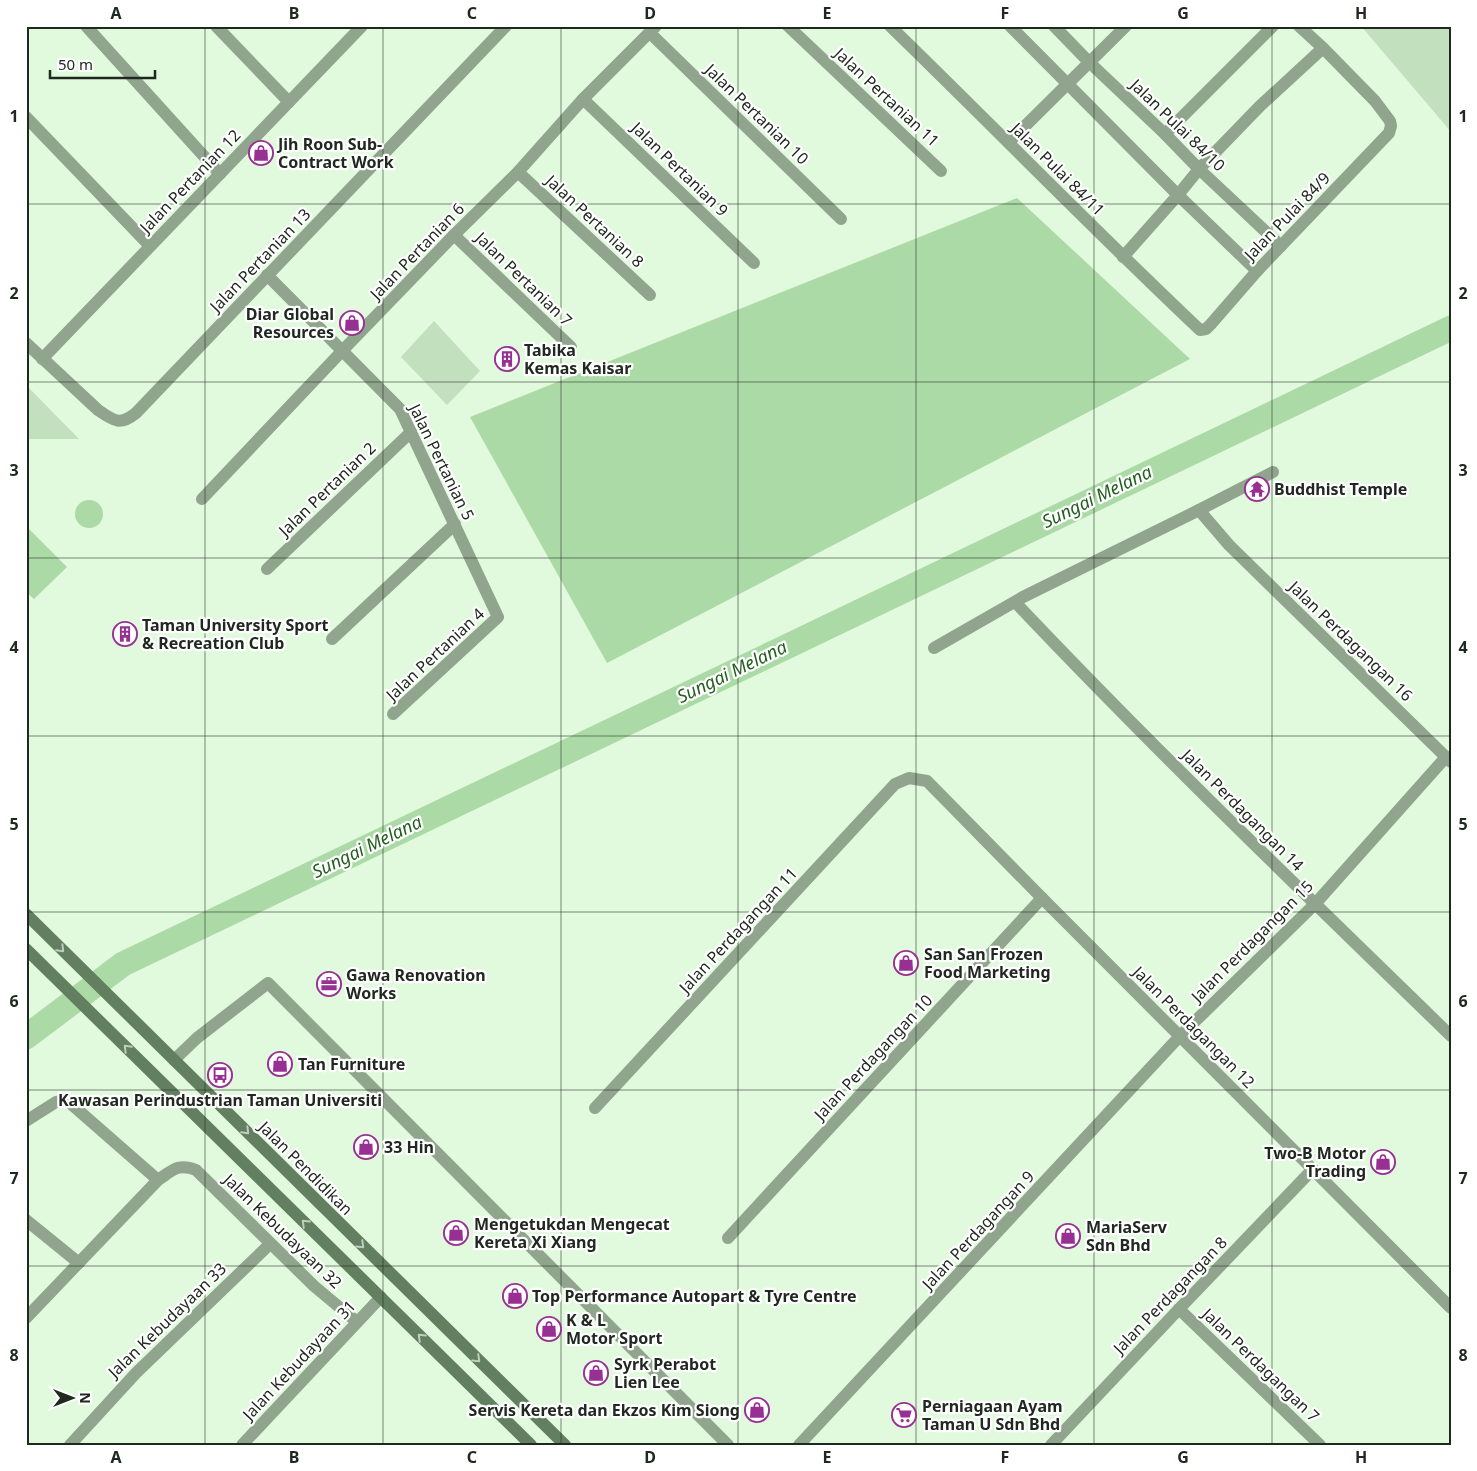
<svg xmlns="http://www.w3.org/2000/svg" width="1477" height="1471" viewBox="0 0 1477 1471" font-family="'Noto Sans',sans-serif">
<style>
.green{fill:#c2dfbe}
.water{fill:#acdaa6}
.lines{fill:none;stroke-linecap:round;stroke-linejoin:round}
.river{stroke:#acdaa6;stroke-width:25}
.street{stroke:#90a48e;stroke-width:12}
.secondary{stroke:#627f5f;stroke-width:12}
.oneway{stroke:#c0ccbf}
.grid{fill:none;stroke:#20291f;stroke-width:1;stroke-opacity:0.55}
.labels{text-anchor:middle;stroke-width:4.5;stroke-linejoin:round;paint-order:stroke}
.street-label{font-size:16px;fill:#20291f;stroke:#fff}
.poi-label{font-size:16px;font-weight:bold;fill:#20291f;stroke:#fff;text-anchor:start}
.water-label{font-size:18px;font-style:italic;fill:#235f1e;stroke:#fff}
.neatline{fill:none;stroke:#20291f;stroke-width:2}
.grid-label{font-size:16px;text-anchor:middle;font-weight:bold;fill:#20291f}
</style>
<rect width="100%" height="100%" fill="#e1f9dd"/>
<!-- green -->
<g class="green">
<path d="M1361 26H1451V132L1441 120Z"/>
<path d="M434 321 480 371 447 405 401 357Z"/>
<path d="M26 385 79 439H26Z"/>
</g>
<!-- water -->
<g class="water">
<path d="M1017 198 1190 359 607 663 470 417Z"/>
<circle cx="89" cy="514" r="14"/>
<path d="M26 526 67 567 34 599 26 592Z"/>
</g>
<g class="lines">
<!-- river -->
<path class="river" d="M26 1037 123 964 786 647 1451 328"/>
<!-- street -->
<g class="street">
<path d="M86 26 220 174"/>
<path d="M216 26 289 102"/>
<path d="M788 26 941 171"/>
<path d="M890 26C994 127 1095 231 1200 330L1206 329 1211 324 1257 271 1389 133 1391 126 1390 121 1375 101 1323 48 1299 26"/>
<path d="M1010 26 1178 195 1257 271"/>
<path d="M1054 26 1089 62 1165 134 1199 169 1281 246"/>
<path d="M650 33 841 219"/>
<path d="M583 99 754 263"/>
<path d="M26 117 150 246"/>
<path d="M1165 134 1273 26"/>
<path d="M1009 142 1126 26"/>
<path d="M518 172 650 295"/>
<path d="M454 235 571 347"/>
<path d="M1123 257 1178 195 1199 169 1260 106 1323 48"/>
<path d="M267 275 400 409 498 617 393 714"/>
<path d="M26 343 98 410C114 421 120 426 136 413L506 26"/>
<path d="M42 359 362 26"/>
<path d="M202 499 343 350 454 235 518 172 583 99 656 26"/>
<path d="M1199 510 1229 545 1451 762"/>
<path d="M267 569 411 432"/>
<path d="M1015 602C1156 751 1304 893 1451 1036"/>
<path d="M332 639 455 524"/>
<path d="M934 648 1023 597 1199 510 1273 472"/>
<path d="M174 1060 197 1038 268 983 728 1445"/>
<path d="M595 1108 895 784 909 778 927 781 1042 898 1451 1308"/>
<path d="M26 1121 56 1102 64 1100 70 1103 158 1180"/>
<path d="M26 1220 79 1263"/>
<path d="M728 1238 1042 898"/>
<path d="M1179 1309 1320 1445"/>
<path d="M26 1318 158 1180C173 1170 178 1163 196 1170L314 1286 357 1322"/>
<path d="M70 1445 136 1373 270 1244"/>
<path d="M242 1445 381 1297"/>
<path d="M799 1445 1180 1036 1315 904 1446 757"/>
<path d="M1051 1445 1179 1309 1313 1169"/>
</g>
<!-- secondary -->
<g class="secondary">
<path d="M26 914 565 1445"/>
<path d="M26 949 531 1445"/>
</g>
</g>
<!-- one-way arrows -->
<defs><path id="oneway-chevron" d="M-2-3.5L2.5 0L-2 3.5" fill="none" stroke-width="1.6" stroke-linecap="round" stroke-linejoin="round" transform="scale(1.25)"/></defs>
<g class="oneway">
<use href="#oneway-chevron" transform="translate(61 949) rotate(45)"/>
<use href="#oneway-chevron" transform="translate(127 1048) rotate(-135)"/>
<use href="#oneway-chevron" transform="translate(246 1131) rotate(45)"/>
<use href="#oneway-chevron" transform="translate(305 1223) rotate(-136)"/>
<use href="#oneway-chevron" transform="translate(361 1245) rotate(44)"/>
<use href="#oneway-chevron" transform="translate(421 1337) rotate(-136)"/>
<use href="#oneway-chevron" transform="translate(477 1359) rotate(44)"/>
</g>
<!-- grid -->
<path class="grid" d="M205 26V1445M383 26V1445M561 26V1445M738 26V1445M916 26V1445M1094 26V1445M1272 26V1445M26 204H1451M26 382H1451M26 558H1451M26 736H1451M26 912H1451M26 1090H1451M26 1266H1451"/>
<!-- icons -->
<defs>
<symbol id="shop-ring" viewBox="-11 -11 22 22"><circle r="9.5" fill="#fff" stroke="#983094" stroke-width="1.5"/><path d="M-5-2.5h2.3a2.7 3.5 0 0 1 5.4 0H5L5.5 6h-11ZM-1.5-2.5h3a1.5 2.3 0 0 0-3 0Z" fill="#983094"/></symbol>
<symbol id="building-ring" viewBox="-11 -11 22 22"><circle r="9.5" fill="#fff" stroke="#983094" stroke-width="1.5"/><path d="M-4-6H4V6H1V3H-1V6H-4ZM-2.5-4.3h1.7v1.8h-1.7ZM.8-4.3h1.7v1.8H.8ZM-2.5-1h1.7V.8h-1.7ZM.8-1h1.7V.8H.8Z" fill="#983094"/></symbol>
<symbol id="temple-ring" viewBox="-11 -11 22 22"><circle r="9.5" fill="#fff" stroke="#983094" stroke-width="1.5"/><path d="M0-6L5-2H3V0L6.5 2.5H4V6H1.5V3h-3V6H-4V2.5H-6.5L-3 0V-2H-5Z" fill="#983094"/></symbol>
<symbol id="office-ring" viewBox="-11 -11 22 22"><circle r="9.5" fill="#fff" stroke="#983094" stroke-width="1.5"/><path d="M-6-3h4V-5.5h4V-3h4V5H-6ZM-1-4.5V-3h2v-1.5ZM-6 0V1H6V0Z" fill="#983094"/></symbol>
<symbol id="bus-ring" viewBox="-11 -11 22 22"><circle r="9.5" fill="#fff" stroke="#983094" stroke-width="1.5"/><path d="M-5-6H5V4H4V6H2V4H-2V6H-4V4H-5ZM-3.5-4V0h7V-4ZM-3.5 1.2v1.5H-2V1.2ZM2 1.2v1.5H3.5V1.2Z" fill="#983094"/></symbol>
<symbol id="supermarket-ring" viewBox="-11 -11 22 22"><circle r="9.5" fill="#fff" stroke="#983094" stroke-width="1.5"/><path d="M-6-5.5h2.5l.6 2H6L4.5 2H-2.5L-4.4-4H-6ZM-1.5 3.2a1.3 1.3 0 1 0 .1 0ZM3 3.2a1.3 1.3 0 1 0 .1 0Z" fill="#983094"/></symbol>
</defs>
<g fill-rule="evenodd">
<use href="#shop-ring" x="247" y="139" width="28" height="28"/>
<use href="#shop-ring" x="338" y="309" width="28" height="28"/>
<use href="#building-ring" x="493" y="345" width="28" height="28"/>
<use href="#temple-ring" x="1243" y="475" width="28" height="28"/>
<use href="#building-ring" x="111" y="620" width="28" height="28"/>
<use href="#shop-ring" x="892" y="949" width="28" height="28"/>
<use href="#office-ring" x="315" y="970" width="28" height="28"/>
<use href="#shop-ring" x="266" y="1050" width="28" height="28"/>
<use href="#bus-ring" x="206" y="1061" width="28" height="28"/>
<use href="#shop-ring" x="352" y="1133" width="28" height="28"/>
<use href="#shop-ring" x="1369" y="1148" width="28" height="28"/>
<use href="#shop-ring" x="442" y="1219" width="28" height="28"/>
<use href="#shop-ring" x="1054" y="1222" width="28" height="28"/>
<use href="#shop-ring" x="501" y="1282" width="28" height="28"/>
<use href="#shop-ring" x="535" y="1315" width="28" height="28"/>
<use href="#shop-ring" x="582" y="1359" width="28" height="28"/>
<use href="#shop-ring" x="743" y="1396" width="28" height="28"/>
<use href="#supermarket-ring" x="890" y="1401" width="28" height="28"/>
</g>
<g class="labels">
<!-- street labels -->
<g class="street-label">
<text transform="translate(887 97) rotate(43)" y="6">Jalan Pertanian 11</text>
<text transform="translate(757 114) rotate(44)" y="6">Jalan Pertanian 10</text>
<text transform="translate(1178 125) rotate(44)" y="6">Jalan Pulai 84/10</text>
<text transform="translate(680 169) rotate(44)" y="6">Jalan Pertanian 9</text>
<text transform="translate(1058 169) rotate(45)" y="6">Jalan Pulai 84/11</text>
<text transform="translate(190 181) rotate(-46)" y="6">Jalan Pertanian 12</text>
<text transform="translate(1287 216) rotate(-46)" y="6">Jalan Pulai 84/9</text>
<text transform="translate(595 221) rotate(43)" y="6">Jalan Pertanian 8</text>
<text transform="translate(417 251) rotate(-46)" y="6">Jalan Pertanian 6</text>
<text transform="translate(260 260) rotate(-46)" y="6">Jalan Pertanian 13</text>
<text transform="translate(524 279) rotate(44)" y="6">Jalan Pertanian 7</text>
<text transform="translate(442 462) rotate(64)" y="6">Jalan Pertanian 5</text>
<text transform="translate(327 489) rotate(-44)" y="6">Jalan Pertanian 2</text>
<text transform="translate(1351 641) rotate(44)" y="6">Jalan Perdagangan 16</text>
<text transform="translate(435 654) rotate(-43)" y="6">Jalan Pertanian 4</text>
<text transform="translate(1243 810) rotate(45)" y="6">Jalan Perdagangan 14</text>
<text transform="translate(738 930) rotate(-47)" y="6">Jalan Perdagangan 11</text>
<text transform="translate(1252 941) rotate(-45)" y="6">Jalan Perdagangan 15</text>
<text transform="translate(1194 1027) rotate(45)" y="6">Jalan Perdagangan 12</text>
<text transform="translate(873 1057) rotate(-47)" y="6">Jalan Perdagangan 10</text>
<text transform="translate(306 1168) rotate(45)" y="6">Jalan Pendidikan</text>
<text transform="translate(978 1230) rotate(-47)" y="6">Jalan Perdagangan 9</text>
<text transform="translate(283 1231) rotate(44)" y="6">Jalan Kebudayaan 32</text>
<text transform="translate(1170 1295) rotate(-46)" y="6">Jalan Perdagangan 8</text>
<text transform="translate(167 1320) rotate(-44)" y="6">Jalan Kebudayaan 33</text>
<text transform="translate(299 1360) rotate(-47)" y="6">Jalan Kebudayaan 31</text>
<text transform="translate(1261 1365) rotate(44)" y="6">Jalan Perdagangan 7</text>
</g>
<!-- poi labels -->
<g class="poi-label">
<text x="278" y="150">Jih Roon Sub-<tspan x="278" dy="18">Contract Work</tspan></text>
<text x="334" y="320" text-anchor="end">Diar Global<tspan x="334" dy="18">Resources</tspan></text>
<text x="524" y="356">Tabika<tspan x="524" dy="18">Kemas Kaisar</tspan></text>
<text x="1274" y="495">Buddhist Temple</text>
<text x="142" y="631">Taman University Sport<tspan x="142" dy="18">&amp; Recreation Club</tspan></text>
<text x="924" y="960">San San Frozen<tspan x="924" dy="18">Food Marketing</tspan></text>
<text x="346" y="981">Gawa Renovation<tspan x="346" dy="18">Works</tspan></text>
<text x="298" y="1070">Tan Furniture</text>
<text x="220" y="1106" text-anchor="middle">Kawasan Perindustrian Taman Universiti</text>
<text x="384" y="1153">33 Hin</text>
<text x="1366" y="1159" text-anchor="end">Two-B Motor<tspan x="1366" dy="18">Trading</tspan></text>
<text x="474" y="1230">Mengetukdan Mengecat<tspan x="474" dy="18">Kereta Xi Xiang</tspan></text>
<text x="1086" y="1233">MariaServ<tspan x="1086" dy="18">Sdn Bhd</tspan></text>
<text x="532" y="1302">Top Performance Autopart &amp; Tyre Centre</text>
<text x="566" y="1326">K &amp; L<tspan x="566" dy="18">Motor Sport</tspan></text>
<text x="614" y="1370">Syrk Perabot<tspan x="614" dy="18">Lien Lee</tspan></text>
<text x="922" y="1412">Perniagaan Ayam<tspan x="922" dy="18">Taman U Sdn Bhd</tspan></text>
<text x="740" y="1416" text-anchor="end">Servis Kereta dan Ekzos Kim Siong</text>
</g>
<!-- water labels -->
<g class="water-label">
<text transform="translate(1097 497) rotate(-26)" y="6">Sungai Melana</text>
<text transform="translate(732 672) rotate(-26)" y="6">Sungai Melana</text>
<text transform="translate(367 847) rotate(-26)" y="6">Sungai Melana</text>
</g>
</g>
<!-- border -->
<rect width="1477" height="1471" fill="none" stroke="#ffffff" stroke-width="55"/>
<!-- north arrow -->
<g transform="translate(72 1398) rotate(90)" stroke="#ffffff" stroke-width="4" paint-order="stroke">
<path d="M0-4L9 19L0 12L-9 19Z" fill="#20291f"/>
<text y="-8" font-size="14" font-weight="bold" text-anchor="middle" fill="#20291f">N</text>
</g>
<!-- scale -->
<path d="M50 70v8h105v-8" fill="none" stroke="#20291f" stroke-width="2.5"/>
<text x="58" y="70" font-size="15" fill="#20291f" stroke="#ffffff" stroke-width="4" paint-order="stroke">50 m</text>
<rect x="28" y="28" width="1422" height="1416" class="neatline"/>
<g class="grid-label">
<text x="116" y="19">A</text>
<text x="294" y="19">B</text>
<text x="472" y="19">C</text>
<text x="650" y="19">D</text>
<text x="827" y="19">E</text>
<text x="1005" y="19">F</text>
<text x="1183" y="19">G</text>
<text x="1361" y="19">H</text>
<text x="14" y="122">1</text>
<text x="1463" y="122">1</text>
<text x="14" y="299">2</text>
<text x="1463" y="299">2</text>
<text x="14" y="476">3</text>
<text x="1463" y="476">3</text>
<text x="14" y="653">4</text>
<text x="1463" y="653">4</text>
<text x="14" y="830">5</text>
<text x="1463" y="830">5</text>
<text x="14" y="1007">6</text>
<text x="1463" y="1007">6</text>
<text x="14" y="1184">7</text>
<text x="1463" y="1184">7</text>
<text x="14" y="1361">8</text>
<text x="1463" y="1361">8</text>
<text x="116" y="1463">A</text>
<text x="294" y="1463">B</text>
<text x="472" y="1463">C</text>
<text x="650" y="1463">D</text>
<text x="827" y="1463">E</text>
<text x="1005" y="1463">F</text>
<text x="1183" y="1463">G</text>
<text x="1361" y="1463">H</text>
</g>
</svg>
